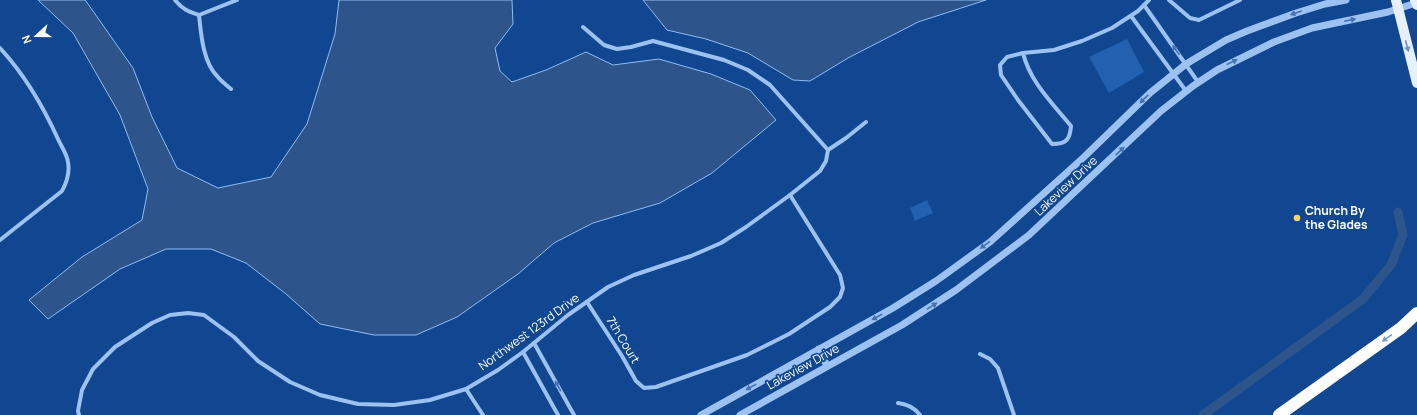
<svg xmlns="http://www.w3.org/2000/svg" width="1417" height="415" viewBox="0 0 1417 415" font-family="Manrope,sans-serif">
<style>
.green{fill:#2360af}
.water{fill:#2d558b;stroke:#8dbcf6}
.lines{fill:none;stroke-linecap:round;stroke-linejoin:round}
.canal{stroke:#2d558b;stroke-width:9}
.minor{stroke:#9cc2f2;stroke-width:4}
.tertiary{stroke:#9cc2f2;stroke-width:7}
.primary{stroke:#e7f0ff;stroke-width:10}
.motorway{stroke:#fff;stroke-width:12}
.oneway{fill:#4272b2}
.oneway2{fill:#7193c2}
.oneway3{fill:#7c9ac2}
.poi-dot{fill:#ffd25d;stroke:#114790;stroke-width:1.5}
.labels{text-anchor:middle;stroke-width:3.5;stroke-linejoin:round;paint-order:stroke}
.street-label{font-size:12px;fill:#fff;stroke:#114790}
.poi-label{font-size:12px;font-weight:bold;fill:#fff;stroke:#114790;text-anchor:start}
</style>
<rect width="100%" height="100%" fill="#114790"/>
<!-- green -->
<g class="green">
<path d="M1127 39 1144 72 1109 93 1089 57Z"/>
<path d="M927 200 933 213 915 221 910 208Z"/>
</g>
<!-- water -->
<g class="water">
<path d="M38 0H85L88 4 133 68 152 117 177 168 218 188 271 177 307 124 335 34 339 0H512L513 24 495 48 500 71 512 82 546 70 586 52 613 65 659 59 711 74 750 90 776 120 712 173 660 203 593 223 554 243 518 274 457 317 416 335H374L320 324 286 294 246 263 211 249H166L120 269 48 319 29 300 82 257 142 220 148 189 120 115 73 33Z"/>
<path d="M643 0H986L918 22 848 58 810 81 793 80 748 53 706 39 667 30Z"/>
</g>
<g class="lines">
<!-- canal -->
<path class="canal" d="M1203 415 1363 299 1391 265 1403 235 1398 212"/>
<!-- minor -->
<g class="minor">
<path d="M175 0C182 9 189 12 199 15 201 34 203 62 217 76 221 81 226 85 231 89"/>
<path d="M1169 0 1190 18 1199 20 1240 0"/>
<path d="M1144 5 1198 82"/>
<path d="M199 15 237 0"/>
<path d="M1131 16 1186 91"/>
<path d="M583 27 604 45 617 49 631 47 653 41 724 60 748 70 770 85 828 150"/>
<path d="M0 48C25 75 43 106 58 139 61 146 67 154 68 162 70 173 67 182 62 191L0 240"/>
<path d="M1023 53C1030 82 1053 104 1071 126 1070 140 1066 144 1052 144L1018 100 1001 75 1000 65 1007 57 1023 53 1054 50 1082 41 1112 28 1138 11 1149 0"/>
<path d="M587 302 622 356 636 381 644 388 656 387 747 355 789 334 830 307 840 297 843 288 840 275 790 195"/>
<path d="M534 343 574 415"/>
<path d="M523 352 558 415"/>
<path d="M980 354 990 359 998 368 1014 415"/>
<path d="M466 389 483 415"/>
<path d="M898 403C907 404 914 407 920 415"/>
<path d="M79 415 78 411 82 390 93 369 115 347 152 323 170 315 188 313 204 315 234 337 258 361 290 382 320 395 358 404 394 405 430 400 466 389 498 370 523 352 568 315 608 287 634 275 691 256 721 243 746 227 790 195 820 171 826 161 828 150 846 138 866 122"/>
</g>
<!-- tertiary -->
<g class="tertiary">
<path d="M819 349 827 366"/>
<path d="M701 415 893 308 936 281 990 242 1083 158 1150 93 1186 64 1226 40 1247 31 1296 13 1325 4 1346 0"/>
<path d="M740 415 902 325 956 290 1029 235 1161 111 1193 86 1217 70 1274 42 1312 28 1388 12 1416 3"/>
</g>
<!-- primary -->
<g class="primary">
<path d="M1396 0 1417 83"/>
<path d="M1415 0 1417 5"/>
</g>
<!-- motorway -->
<path class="motorway" d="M1279 415 1401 328 1417 313"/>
</g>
<!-- one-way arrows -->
<defs><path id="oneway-solid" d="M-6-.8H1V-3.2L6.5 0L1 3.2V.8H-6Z"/></defs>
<g class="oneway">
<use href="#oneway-solid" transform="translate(1296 13) rotate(161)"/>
<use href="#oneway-solid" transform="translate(1350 20) rotate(-12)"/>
<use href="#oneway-solid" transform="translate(1176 50) rotate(-125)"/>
<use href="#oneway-solid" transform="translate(1232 62) rotate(-26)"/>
<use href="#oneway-solid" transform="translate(1144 99) rotate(136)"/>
<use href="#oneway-solid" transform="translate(1120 151) rotate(-43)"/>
<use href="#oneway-solid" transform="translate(985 245) rotate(144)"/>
<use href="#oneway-solid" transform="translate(932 306) rotate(-32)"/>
<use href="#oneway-solid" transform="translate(877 317) rotate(151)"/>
<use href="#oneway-solid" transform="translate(558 386) rotate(-119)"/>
<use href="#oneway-solid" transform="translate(751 387) rotate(151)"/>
</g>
<use class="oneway2" href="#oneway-solid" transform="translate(1407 46) rotate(75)"/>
<use class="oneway3" href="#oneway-solid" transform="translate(1387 338) rotate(145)"/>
<!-- markers -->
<circle class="poi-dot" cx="1297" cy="218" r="4"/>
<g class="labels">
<!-- street labels -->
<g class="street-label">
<text transform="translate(1066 186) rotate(-43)" y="4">Lakeview Drive</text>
<text transform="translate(529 332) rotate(-36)" y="4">Northwest 123rd Drive</text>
<text transform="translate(623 340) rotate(59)" y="4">7th Court</text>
<text transform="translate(803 367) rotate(-29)" y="4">Lakeview Drive</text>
</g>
<!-- poi labels -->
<g class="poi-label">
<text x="1305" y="215">Church By<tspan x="1305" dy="14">the Glades</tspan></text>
</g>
</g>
<!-- north arrow -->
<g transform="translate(36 36) rotate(249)" stroke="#114790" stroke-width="3" paint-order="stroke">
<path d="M0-3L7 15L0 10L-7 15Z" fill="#ffffff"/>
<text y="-6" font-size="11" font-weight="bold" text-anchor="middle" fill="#ffffff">N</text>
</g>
</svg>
